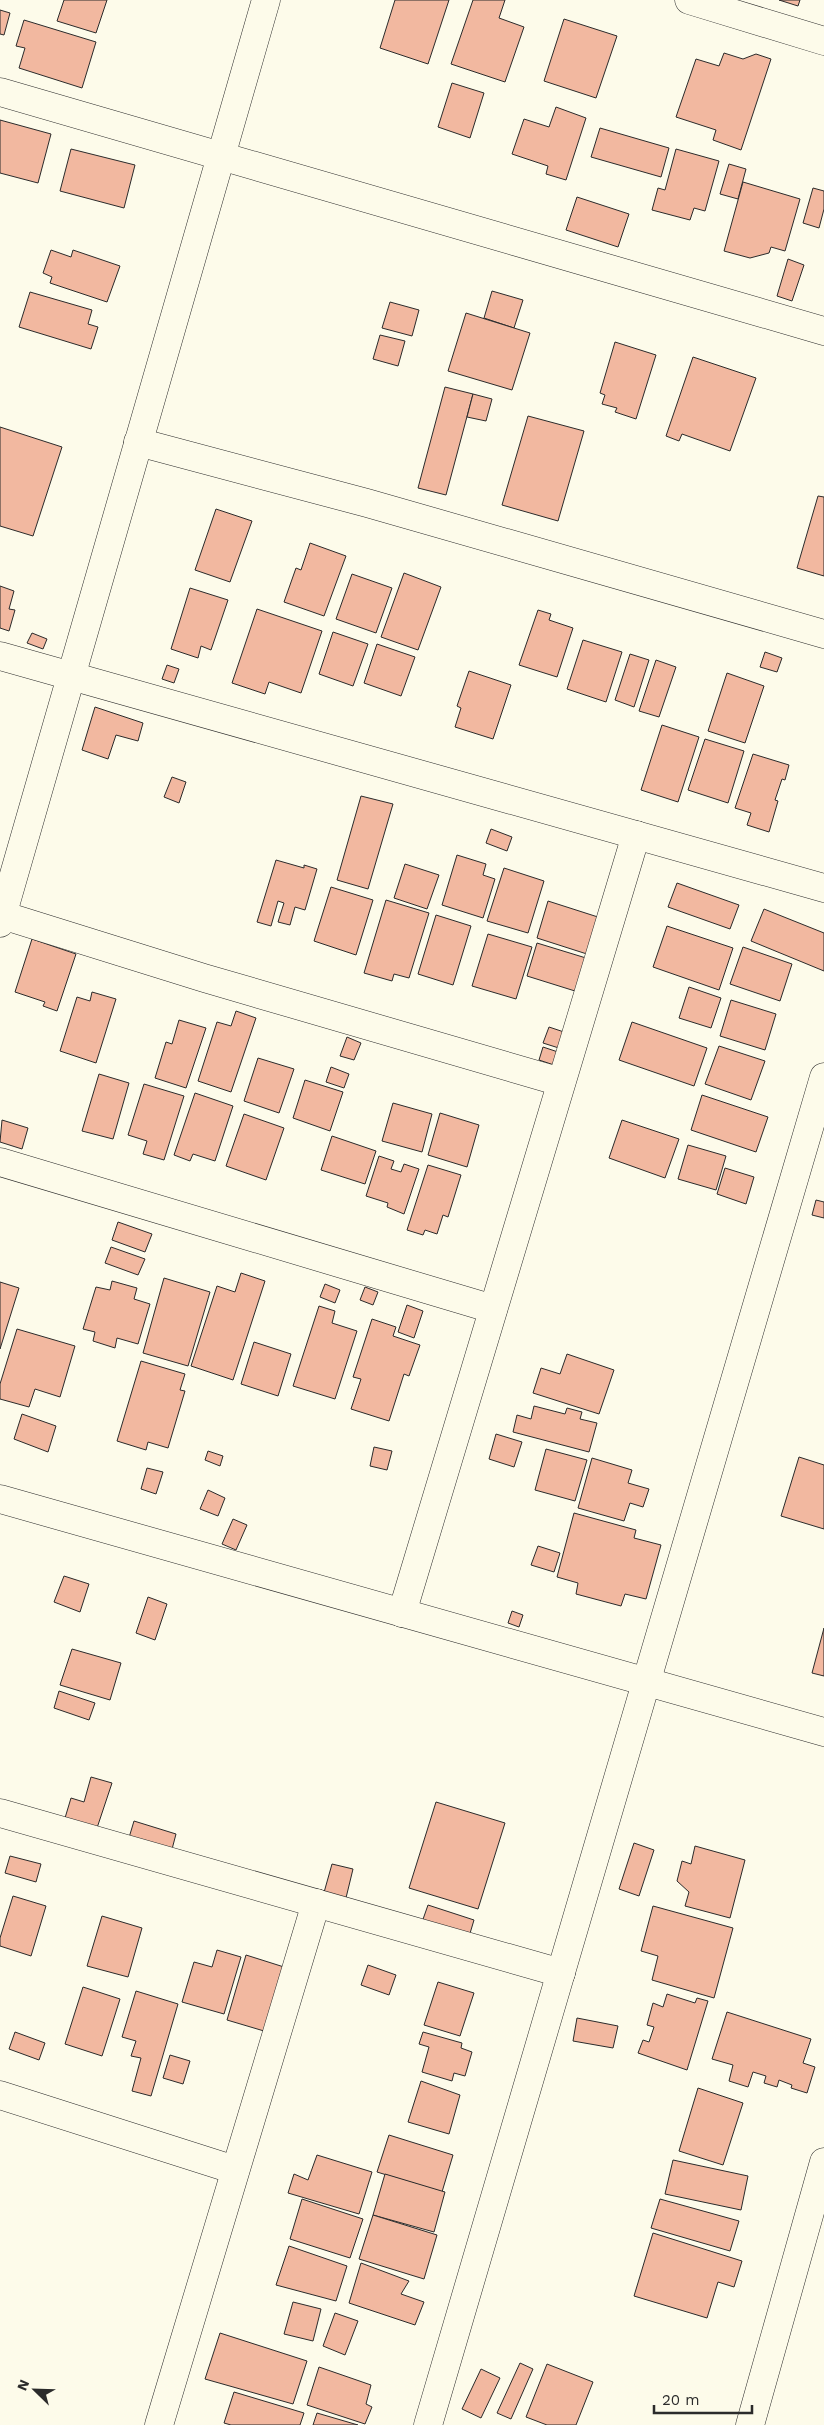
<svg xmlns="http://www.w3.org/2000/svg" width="824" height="2425" viewBox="0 0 824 2425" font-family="'Work Sans',sans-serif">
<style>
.building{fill:#f2b8a0;stroke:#2b2b2b}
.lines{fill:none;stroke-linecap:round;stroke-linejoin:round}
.minor-casing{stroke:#2b2b2b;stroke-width:29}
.minor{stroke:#fdfbea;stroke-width:28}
</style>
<rect width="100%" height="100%" fill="#fdfbea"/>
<!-- building -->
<g class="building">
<path d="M64 0H107L96 33 57 21Z"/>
<path d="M395 0H449L428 64 380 48Z"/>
<path d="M473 0H505L499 18 524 27 505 82 451 64Z"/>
<path d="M779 0H800L798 6Z"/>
<path d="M0 10 10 13 4 35 0 34Z"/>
<path d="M564 19 617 36 596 98 544 81Z"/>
<path d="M24 20 96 42 82 88 19 68 25 48 16 46Z"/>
<path d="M724 53 743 59 756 54 771 59 741 150 713 140 716 130 676 117 696 59 719 66Z"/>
<path d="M452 83 484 93 470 138 438 127Z"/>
<path d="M556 107 586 118 566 180 546 174 548 166 512 154 524 119 549 127Z"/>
<path d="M0 120 51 134 38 183 0 173Z"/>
<path d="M600 128 669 148 661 177 591 157Z"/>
<path d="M71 149 135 165 124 208 60 191Z"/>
<path d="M676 149 719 161 705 211 694 208 690 220 652 210 658 188 665 190Z"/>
<path d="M729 164 746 169 738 199 720 194Z"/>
<path d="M743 182 800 199 785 251 771 247 769 253 750 258 724 251Z"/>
<path d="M813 188 824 191V209L819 228 803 223Z"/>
<path d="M577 197 629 214 618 247 566 230Z"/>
<path d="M51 250 71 257 73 250 120 266 107 302 50 283 52 277 43 273Z"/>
<path d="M788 259 804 265 792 301 777 296Z"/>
<path d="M492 291 523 300 514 328 484 318Z"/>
<path d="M30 292 92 310 88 324 98 327 91 349 19 327Z"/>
<path d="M390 302 419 310 412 336 382 328Z"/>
<path d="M466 313 530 333 512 390 448 371Z"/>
<path d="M380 335 405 341 398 366 373 359Z"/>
<path d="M615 342 656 355 636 419 615 412 617 408 602 404 605 395 600 393Z"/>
<path d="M693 357 756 378 730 451 682 434 679 441 666 436Z"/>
<path d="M445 387 473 394 446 495 418 488Z"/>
<path d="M473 394 492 399 486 421 467 417Z"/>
<path d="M528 416 584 431 558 521 502 505Z"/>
<path d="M0 427 62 447 33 536 0 526Z"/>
<path d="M818 496 824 497V576L797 568Z"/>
<path d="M216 509 252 521 230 582 195 570Z"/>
<path d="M310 543 346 556 324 616 284 602 296 568 301 570Z"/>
<path d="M404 573 441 587 418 650 381 637Z"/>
<path d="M352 574 392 588 376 633 336 619Z"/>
<path d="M0 586 14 591 9 609 15 610 9 631 0 628Z"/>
<path d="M190 588 228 600 211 650 201 646 198 658 171 649Z"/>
<path d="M257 609 322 631 301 693 269 682 265 694 232 683Z"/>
<path d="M538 610 551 614 549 620 573 628 557 677 519 665Z"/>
<path d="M333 632 368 644 353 686 319 674Z"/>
<path d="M32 633 47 639 43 649 27 643Z"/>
<path d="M583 640 622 652 606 702 567 689Z"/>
<path d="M377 644 415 657 401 696 364 683Z"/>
<path d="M765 652 782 658 777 672 760 667Z"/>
<path d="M630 654 649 660 634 707 615 700Z"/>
<path d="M656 660 676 667 659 717 639 711Z"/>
<path d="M167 665 179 669 174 683 162 679Z"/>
<path d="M469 671 511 685 493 739 455 727 461 708 457 706Z"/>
<path d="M727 673 764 686 745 743 708 731Z"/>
<path d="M95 707 143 723 138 741 116 735 108 759 82 750Z"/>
<path d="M662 725 699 737 678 802 641 790Z"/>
<path d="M705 739 744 751 728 803 688 790Z"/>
<path d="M753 754 789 765 785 780 782 779 775 800 778 801 769 832 747 825 751 813 735 808Z"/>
<path d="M172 777 186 782 179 803 164 797Z"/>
<path d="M361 796 393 804 368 889 337 880Z"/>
<path d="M491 829 512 837 507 851 486 843Z"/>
<path d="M457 855 486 864 483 875 495 879 483 918 442 905Z"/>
<path d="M276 860 304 868V865L317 869 305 910 295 907 290 925 278 922 284 903 278 901 271 926 257 922Z"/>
<path d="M405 864 439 875 427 909 394 898Z"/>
<path d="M504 868 544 881 528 933 487 921Z"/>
<path d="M677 883 739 905 730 929 668 907Z"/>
<path d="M331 887 373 900 356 955 314 941Z"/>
<path d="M386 900 429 913 409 978 394 974 392 981 364 973Z"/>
<path d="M548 901 601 918 590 955 537 938Z"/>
<path d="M764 909 824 933V971L751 941Z"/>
<path d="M436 915 471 926 453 985 418 974Z"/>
<path d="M667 926 733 948 719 990 653 967Z"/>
<path d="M488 934 532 947 516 999 472 986Z"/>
<path d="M32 939 76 954 57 1011 43 1006 45 1002 15 992Z"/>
<path d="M537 943 586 958 575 991 527 976Z"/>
<path d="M743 947 792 964 780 1001 730 984Z"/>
<path d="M689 987 721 998 711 1028 679 1018Z"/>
<path d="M92 992 116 999 96 1063 60 1051 77 997 90 1001Z"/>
<path d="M731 1000 776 1014 765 1050 720 1036Z"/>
<path d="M236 1011 256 1018 231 1092 198 1081 217 1022 231 1026Z"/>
<path d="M179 1020 206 1028 186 1088 155 1078 166 1042 172 1044Z"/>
<path d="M632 1022 707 1048 694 1086 619 1060Z"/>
<path d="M549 1027 567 1033 562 1049 543 1043Z"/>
<path d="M347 1037 361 1043 354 1060 340 1056Z"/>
<path d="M719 1046 765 1061 751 1100 705 1084Z"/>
<path d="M543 1047 561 1053 557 1066 539 1060Z"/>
<path d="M258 1058 294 1069 279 1113 244 1101Z"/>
<path d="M331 1067 349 1074 344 1088 326 1082Z"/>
<path d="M99 1074 129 1083 113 1139 82 1131Z"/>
<path d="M305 1080 343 1092 330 1131 293 1118Z"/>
<path d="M144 1084 184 1096 164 1160 143 1154 147 1141 128 1135Z"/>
<path d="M195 1093 233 1106 215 1161 193 1154 190 1161 174 1155Z"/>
<path d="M702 1095 768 1117 756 1152 691 1130Z"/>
<path d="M393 1103 432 1114 422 1152 382 1141Z"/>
<path d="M440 1113 479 1125 467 1167 428 1155Z"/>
<path d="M244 1114 284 1128 266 1180 226 1166Z"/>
<path d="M2 1120 28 1128 22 1149 0 1142Z"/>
<path d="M622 1120 679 1139 665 1178 609 1158Z"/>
<path d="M332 1136 376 1151 365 1184 321 1170Z"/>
<path d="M688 1145 726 1156 716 1190 678 1179Z"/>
<path d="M379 1156 394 1161 391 1169 401 1172 404 1164 419 1169 404 1214 387 1207 388 1203 366 1196Z"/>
<path d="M428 1165 461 1175 448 1217 443 1215 437 1234 425 1230 423 1235 407 1230Z"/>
<path d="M725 1168 754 1177 746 1204 717 1194Z"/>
<path d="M816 1200 824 1202V1218L812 1215Z"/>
<path d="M118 1222 152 1234 145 1252 112 1240Z"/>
<path d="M111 1247 145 1259 138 1275 105 1263Z"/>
<path d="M241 1273 265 1281 233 1380 191 1366 217 1286 235 1292Z"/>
<path d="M164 1278 210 1292 188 1366 143 1353Z"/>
<path d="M112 1281 137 1288 134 1299 150 1304 138 1344 117 1338 115 1348 93 1341 95 1332 83 1329 96 1287 110 1290Z"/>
<path d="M0 1282 19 1288 0 1349Z"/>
<path d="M325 1284 340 1290 335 1303 320 1297Z"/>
<path d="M365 1287 378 1292 373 1305 360 1300Z"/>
<path d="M407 1305 423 1311 414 1338 398 1332Z"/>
<path d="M319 1306 335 1311 332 1323 357 1331 335 1399 293 1386Z"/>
<path d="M372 1319 396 1327 393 1336 420 1345 409 1376 404 1374 389 1421 351 1409 361 1379 353 1377Z"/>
<path d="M17 1329 75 1346 60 1397 35 1389 29 1407 0 1399V1384Z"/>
<path d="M254 1342 291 1354 278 1396 241 1384Z"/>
<path d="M567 1354 614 1370 599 1414 533 1393 541 1368 560 1374Z"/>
<path d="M141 1361 185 1374 180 1390 185 1391 168 1448 148 1442 146 1450 117 1441Z"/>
<path d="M534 1406 565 1414 567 1408 582 1412 580 1419 597 1423 589 1452 513 1432 517 1415 531 1419Z"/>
<path d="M22 1414 56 1426 48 1452 14 1439Z"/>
<path d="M496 1434 522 1442 514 1467 489 1459Z"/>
<path d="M374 1447 392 1451 387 1470 370 1466Z"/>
<path d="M546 1449 587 1460 575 1501 535 1490Z"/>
<path d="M208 1451 223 1456 220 1466 205 1460Z"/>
<path d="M799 1457 824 1465V1529L781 1516Z"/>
<path d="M592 1458 632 1470 628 1483 649 1489 643 1507 630 1503 624 1521 578 1508Z"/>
<path d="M147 1468 163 1472 156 1494 141 1489Z"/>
<path d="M208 1490 225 1498 218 1516 200 1509Z"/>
<path d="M574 1513 636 1530 634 1538 661 1545 646 1599 625 1594 621 1606 576 1594 578 1583 557 1577Z"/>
<path d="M233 1519 247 1525 236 1550 222 1544Z"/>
<path d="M538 1546 560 1553 554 1572 531 1565Z"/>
<path d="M64 1576 89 1584 80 1612 54 1602Z"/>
<path d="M148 1597 167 1604 155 1640 136 1633Z"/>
<path d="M512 1611 523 1615 519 1627 508 1623Z"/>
<path d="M824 1628V1676L812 1673Z"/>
<path d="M72 1649 121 1663 110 1700 60 1685Z"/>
<path d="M59 1691 95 1703 89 1720 54 1708Z"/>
<path d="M91 1777 112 1783 97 1828 65 1818 71 1798 84 1802Z"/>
<path d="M436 1802 505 1823 478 1909 409 1888Z"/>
<path d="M134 1821 176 1834 171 1853 128 1841Z"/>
<path d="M634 1843 654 1850 639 1896 619 1889Z"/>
<path d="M695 1846 745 1860 730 1918 685 1906 689 1892 677 1881 682 1861 691 1864Z"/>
<path d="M10 1856 41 1864 36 1882 5 1873Z"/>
<path d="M332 1864 353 1869 345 1902 323 1896Z"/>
<path d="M13 1896 46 1906 31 1956 0 1946V1938Z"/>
<path d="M428 1905 474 1920 468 1940 421 1925Z"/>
<path d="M653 1906 733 1928 714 1998 652 1980 658 1956 641 1951Z"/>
<path d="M102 1916 142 1928 128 1977 87 1966Z"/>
<path d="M217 1950 241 1957 224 2014 182 2002 194 1962 212 1967Z"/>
<path d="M246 1955 284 1967 264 2031 227 2020Z"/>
<path d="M368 1965 396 1975 389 1995 361 1985Z"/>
<path d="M438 1982 474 1993 460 2036 424 2025Z"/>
<path d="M83 1987 120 1999 102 2056 65 2044Z"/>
<path d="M136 1991 178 2004 151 2096 132 2091 141 2058 131 2056 136 2041 122 2037Z"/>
<path d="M667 1994 695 2003 697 1998 708 2001 687 2070 638 2053 643 2040 649 2042 654 2027 647 2025 653 2003 663 2007Z"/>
<path d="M727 2012 811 2039 803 2063 815 2067 807 2093 791 2088 792 2085 779 2080 777 2087 764 2083 766 2076 753 2072 748 2087 729 2081 733 2065 712 2059Z"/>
<path d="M577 2018 618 2026 613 2048 573 2041Z"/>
<path d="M15 2032 45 2043 39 2060 9 2049Z"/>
<path d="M423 2032 462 2043 461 2048 472 2052 465 2076 454 2073 452 2081 422 2072 429 2047 419 2044Z"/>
<path d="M170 2055 190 2061 183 2084 163 2078Z"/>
<path d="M421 2081 460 2095 449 2134 408 2122Z"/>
<path d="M698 2088 743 2103 723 2165 679 2151Z"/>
<path d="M389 2135 453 2155 442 2192 377 2172Z"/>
<path d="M317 2155 372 2172 359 2214 288 2193 294 2174 308 2180Z"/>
<path d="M673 2160 748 2176 741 2210 665 2194Z"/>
<path d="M385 2174 445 2192 434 2232 373 2215Z"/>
<path d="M302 2199 363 2219 350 2258 290 2239Z"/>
<path d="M660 2199 739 2221 730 2251 651 2228Z"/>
<path d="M373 2215 437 2235 424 2279 359 2259Z"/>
<path d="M653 2233 742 2261 734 2287 718 2282 707 2318 634 2296Z"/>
<path d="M289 2246 347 2266 336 2301 276 2285Z"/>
<path d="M361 2263 409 2281 401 2294 424 2302 415 2325 349 2303Z"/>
<path d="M293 2302 321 2309 313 2341 284 2334Z"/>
<path d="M335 2313 358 2321 345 2355 323 2346Z"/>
<path d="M220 2333 307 2361 293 2404 205 2379Z"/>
<path d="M520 2363 533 2369 511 2419 497 2413Z"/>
<path d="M547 2364 593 2382 576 2425H547L526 2417Z"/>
<path d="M319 2367 371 2385 366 2404 372 2407 365 2424 307 2405Z"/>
<path d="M481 2369 500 2378 481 2418 462 2409Z"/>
<path d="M234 2392 304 2413 300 2425H231L224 2423Z"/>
<path d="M317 2413 358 2425H313Z"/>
</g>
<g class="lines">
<defs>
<g id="minor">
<path d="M689 0 824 41"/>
<path d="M0 92 824 331"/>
<path d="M138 442 367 503 824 634"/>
<path d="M0 656 824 888"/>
<path d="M2 915 204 978 561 1082"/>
<path d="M0 923 266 0"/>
<path d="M0 1162 493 1309"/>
<path d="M0 1499 824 1732"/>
<path d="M402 1613 636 835"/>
<path d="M0 1813 561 1973"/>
<path d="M0 2095 235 2170"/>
<path d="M159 2425 316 1903"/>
<path d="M428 2425 824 1077"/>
<path d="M750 2425 824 2162"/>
</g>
</defs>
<!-- minor casing -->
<use href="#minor" class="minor-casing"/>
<!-- minor -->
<use href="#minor" class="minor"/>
</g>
<!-- north arrow -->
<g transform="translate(35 2390) rotate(293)" stroke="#fdfbea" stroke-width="4" paint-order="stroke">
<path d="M0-4L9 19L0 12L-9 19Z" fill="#2b2b2b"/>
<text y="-8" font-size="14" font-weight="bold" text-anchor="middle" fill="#2b2b2b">N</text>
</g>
<!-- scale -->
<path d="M654 2405v8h98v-8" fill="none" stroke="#2b2b2b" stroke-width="2.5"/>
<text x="662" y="2405" font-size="15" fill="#2b2b2b" stroke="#fdfbea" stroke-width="4" paint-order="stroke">20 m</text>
</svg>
